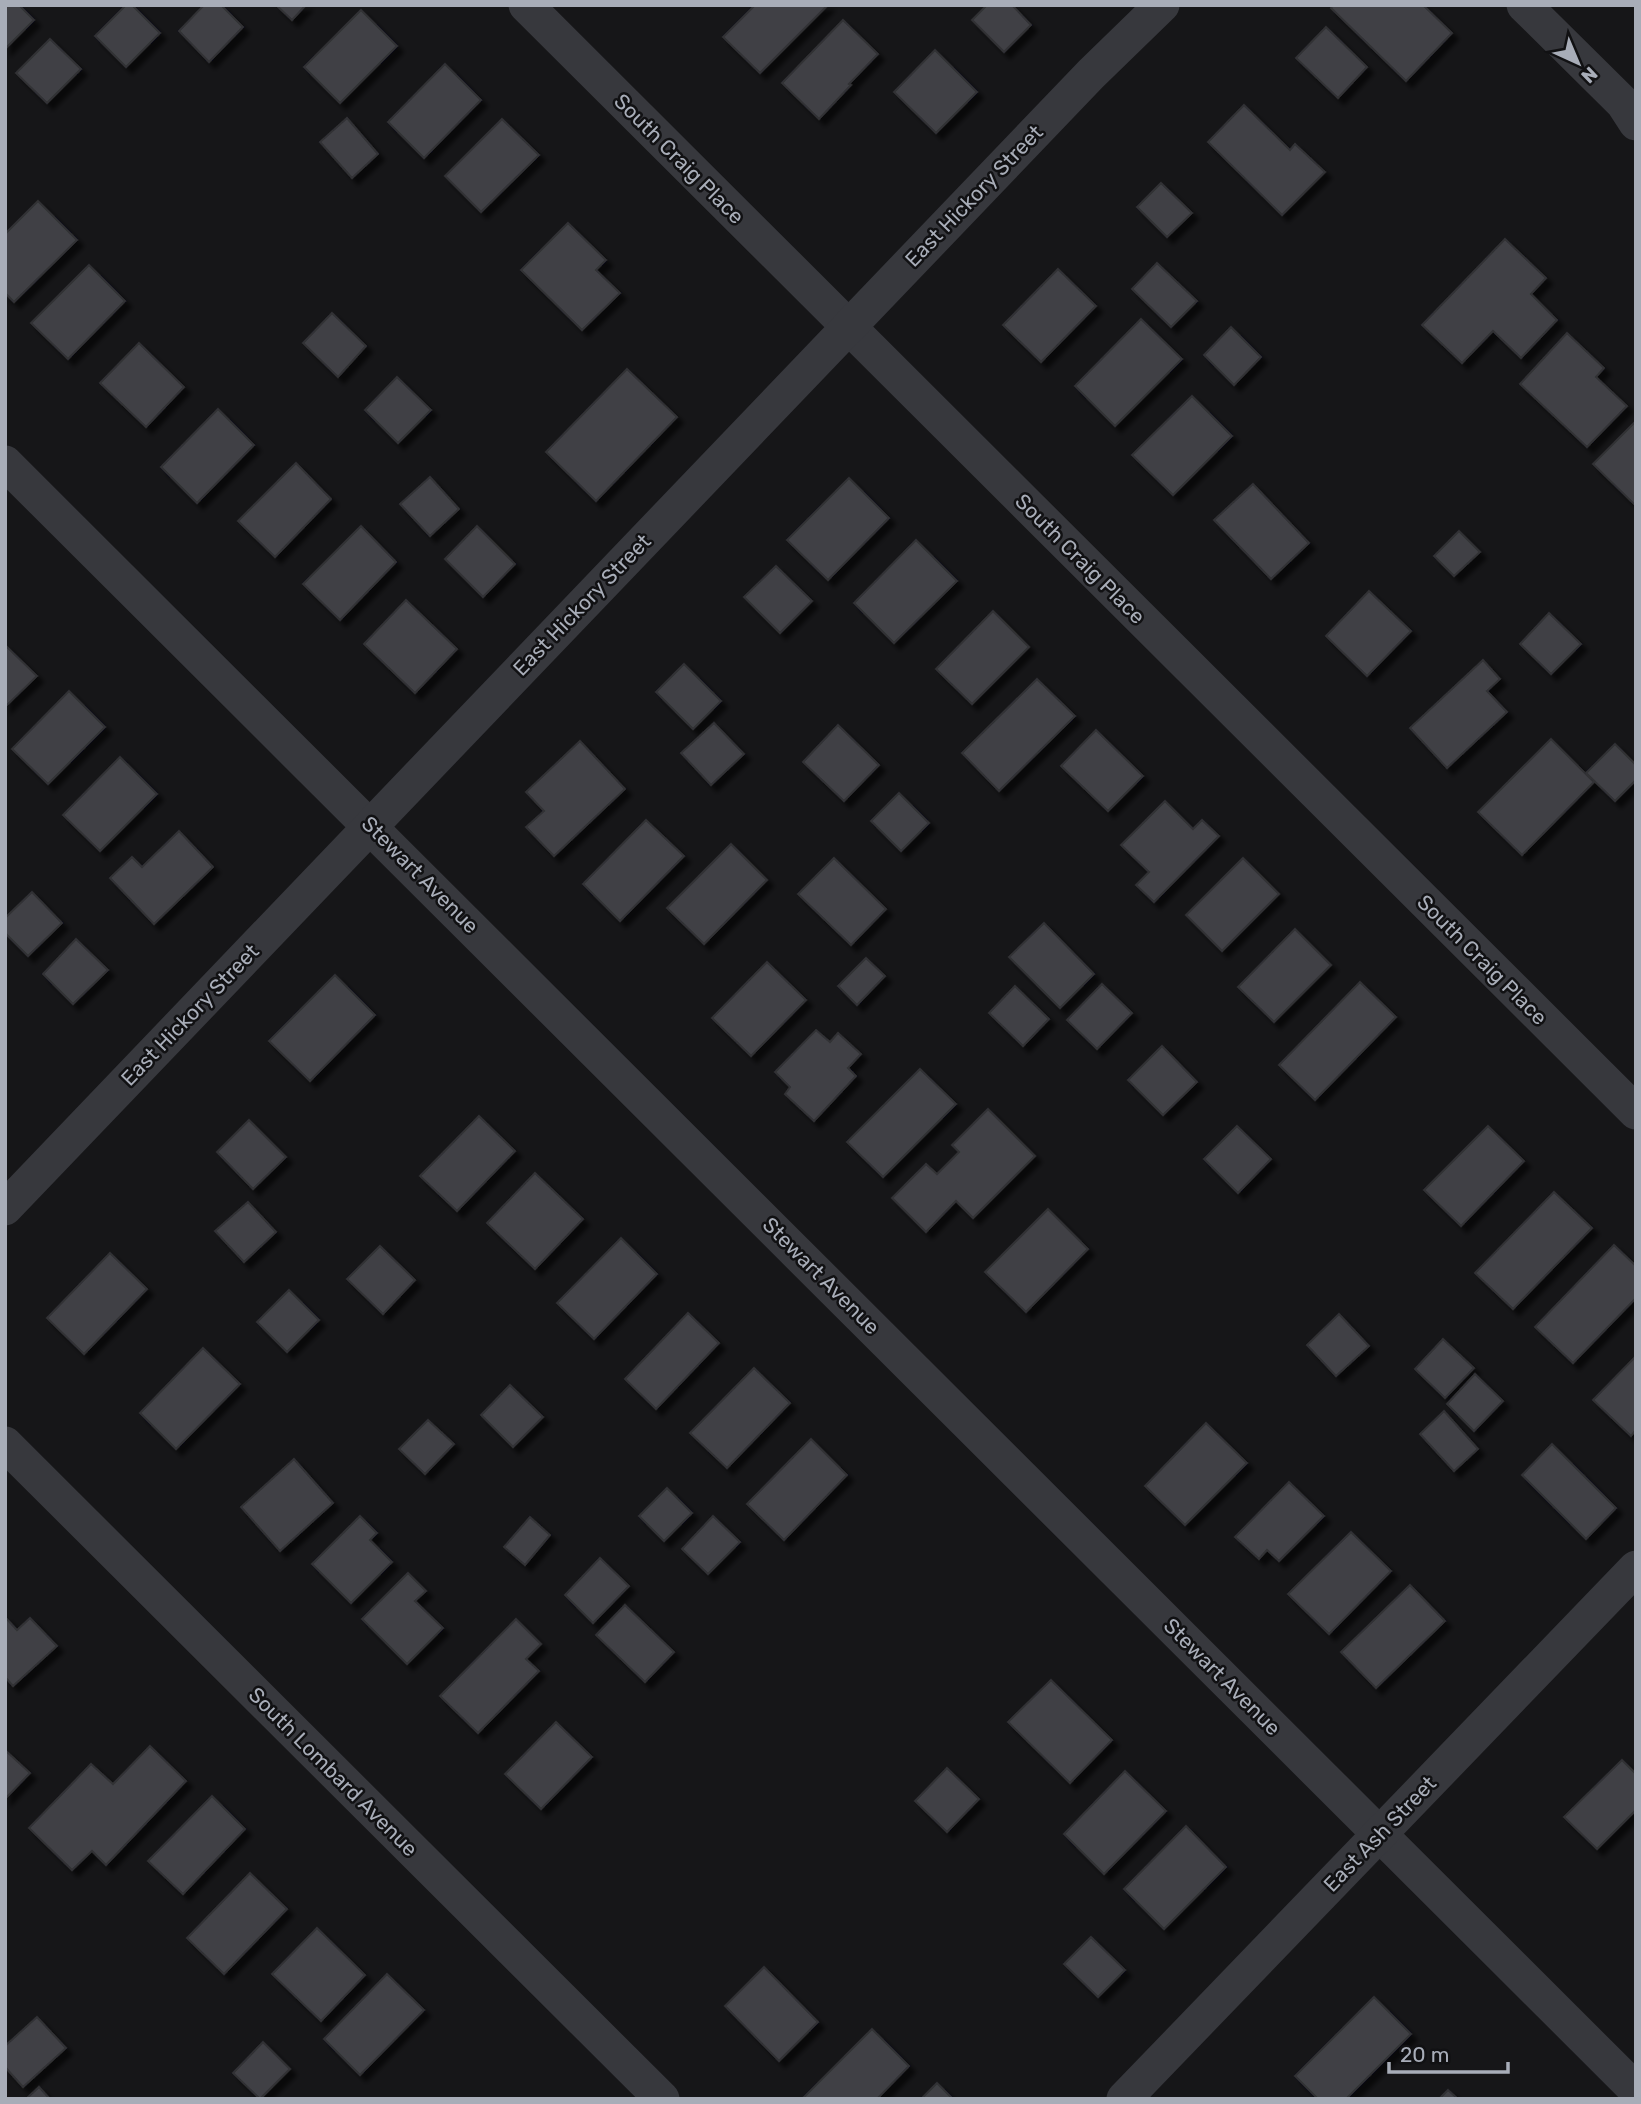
<svg xmlns="http://www.w3.org/2000/svg" width="1641" height="2104" viewBox="0 0 1641 2104" font-family="Rubik,sans-serif">
<style>
.building{fill:#404145;stroke:#303034;stroke-width:2;filter:url(#shadow)}
.lines{fill:none;stroke-linecap:round;stroke-linejoin:round}
.street{stroke:#37383d;stroke-width:35}
.labels{text-anchor:middle;stroke-width:5;stroke-linejoin:round;paint-order:stroke}
.street-label{font-size:21px;fill:#a8adb8;stroke:#111113}
</style>
<defs>
<filter id="shadow"><feDropShadow dx="6" dy="6" stdDeviation="2" flood-color="#0009"/></filter>
</defs>
<rect width="100%" height="100%" fill="#161618"/>
<!-- building -->
<g class="building">
<path d="M5 5H19L34 20 5 49Z"/>
<path d="M126 5H132L160 33 126 67 95 36Z"/>
<path d="M204 5H221L243 27 209 62 179 31Z"/>
<path d="M276 5H306L292 20Z"/>
<path d="M755 5H828L760 73 723 37Z"/>
<path d="M987 5H1012L1031 25 1004 52 972 20Z"/>
<path d="M1333 5H1423L1452 33 1406 81 1331 8Z"/>
<path d="M361 10 397 46 340 103 304 67Z"/>
<path d="M843 20 878 54 849 84 851 85 819 119 782 83Z"/>
<path d="M1326 27 1367 67 1338 98 1296 58Z"/>
<path d="M50 39 81 69 47 103 16 73Z"/>
<path d="M935 50 977 92 936 133 894 92Z"/>
<path d="M445 64 481 100 424 158 388 122Z"/>
<path d="M1244 105 1290 150 1295 144 1325 172 1282 215 1208 142Z"/>
<path d="M347 118 378 154 352 178 320 142Z"/>
<path d="M502 119 539 155 481 212 445 176Z"/>
<path d="M1161 183 1192 213 1167 237 1137 207Z"/>
<path d="M38 201 77 240 14 302 7 295 5 296V234Z"/>
<path d="M568 223 606 260 596 270 620 293 582 330 521 270Z"/>
<path d="M1505 239 1546 278 1531 294 1557 320 1521 358 1493 331 1462 363 1422 325Z"/>
<path d="M1157 263 1197 301 1171 327 1132 289Z"/>
<path d="M89 265 125 301 68 359 31 323Z"/>
<path d="M1058 269 1096 306 1041 362 1003 325Z"/>
<path d="M332 313 366 346 338 377 303 343Z"/>
<path d="M1141 319 1182 359 1115 426 1075 386Z"/>
<path d="M1231 327 1261 357 1234 385 1204 355Z"/>
<path d="M1567 333 1604 368 1596 377 1627 406 1587 447 1520 384Z"/>
<path d="M139 343 184 387 146 427 100 383Z"/>
<path d="M627 369 677 417 596 501 546 452Z"/>
<path d="M397 377 431 410 398 443 365 410Z"/>
<path d="M1192 396 1232 436 1173 495 1132 455Z"/>
<path d="M218 409 254 445 197 503 161 467Z"/>
<path d="M1636 421V506L1593 464Z"/>
<path d="M296 463 331 499 275 557 238 521Z"/>
<path d="M430 477 459 509 430 536 400 504Z"/>
<path d="M849 478 889 518 828 580 787 540Z"/>
<path d="M1253 484 1309 543 1271 579 1214 520Z"/>
<path d="M361 526 396 562 340 620 303 584Z"/>
<path d="M477 526 515 564 483 597 445 559Z"/>
<path d="M1459 531 1480 552 1454 576 1434 556Z"/>
<path d="M916 540 957 581 894 643 854 603Z"/>
<path d="M776 566 812 601 780 633 744 597Z"/>
<path d="M1369 591 1411 631 1367 676 1326 636Z"/>
<path d="M406 600 457 649 415 693 364 644Z"/>
<path d="M993 611 1029 647 972 704 936 669Z"/>
<path d="M1549 613 1581 644 1551 674 1520 644Z"/>
<path d="M5 645 37 676 5 707Z"/>
<path d="M1483 660 1500 679 1487 691 1507 712 1447 768 1410 728Z"/>
<path d="M684 664 721 701 693 729 656 692Z"/>
<path d="M1037 679 1075 716 999 791 962 753Z"/>
<path d="M69 691 105 727 48 784 12 749Z"/>
<path d="M714 723 744 754 711 785 681 753Z"/>
<path d="M838 725 879 765 844 801 803 762Z"/>
<path d="M1096 730 1143 776 1108 811 1061 766Z"/>
<path d="M1551 739 1594 782 1522 855 1478 812Z"/>
<path d="M580 741 625 789 554 856 526 827 544 811 526 792Z"/>
<path d="M1615 744 1636 765V780L1615 801 1586 773Z"/>
<path d="M120 757 157 794 100 851 63 815Z"/>
<path d="M899 793 929 823 901 851 871 821Z"/>
<path d="M1165 801 1193 829 1202 820 1219 836 1154 902 1136 885 1149 872 1121 845Z"/>
<path d="M646 820 684 856 620 921 583 884Z"/>
<path d="M179 831 213 867 154 924 110 878 132 857 142 867Z"/>
<path d="M731 844 767 880 704 944 667 908Z"/>
<path d="M834 858 886 909 851 945 798 894Z"/>
<path d="M1243 858 1279 894 1222 951 1186 915Z"/>
<path d="M32 892 62 923 28 956 5 933V918Z"/>
<path d="M1044 923 1094 974 1060 1008 1009 957Z"/>
<path d="M1295 929 1331 965 1274 1022 1238 987Z"/>
<path d="M76 939 108 970 73 1004 43 974Z"/>
<path d="M866 958 885 976 857 1005 838 986Z"/>
<path d="M767 962 806 1000 751 1056 712 1018Z"/>
<path d="M335 975 375 1015 310 1081 269 1041Z"/>
<path d="M1360 982 1396 1017 1315 1100 1279 1065Z"/>
<path d="M1102 984 1132 1013 1097 1049 1067 1020Z"/>
<path d="M1015 986 1049 1019 1023 1046 989 1013Z"/>
<path d="M816 1030 830 1042 838 1033 861 1054 848 1068 856 1076 814 1121 785 1094 790 1087 775 1072Z"/>
<path d="M1162 1046 1197 1082 1163 1115 1128 1080Z"/>
<path d="M920 1069 956 1104 883 1177 847 1142Z"/>
<path d="M988 1109 1035 1156 973 1218 956 1201 926 1232 892 1198 926 1164 937 1174 959 1152 952 1145Z"/>
<path d="M479 1116 515 1151 457 1211 420 1176Z"/>
<path d="M249 1120 286 1157 253 1189 217 1152Z"/>
<path d="M1237 1126 1271 1159 1238 1193 1204 1159Z"/>
<path d="M1488 1126 1524 1161 1461 1226 1424 1190Z"/>
<path d="M535 1173 583 1219 535 1269 487 1223Z"/>
<path d="M1554 1192 1592 1228 1513 1309 1475 1273Z"/>
<path d="M248 1202 276 1232 244 1262 215 1231Z"/>
<path d="M1048 1209 1088 1249 1026 1312 985 1272Z"/>
<path d="M621 1238 657 1274 594 1339 557 1303Z"/>
<path d="M1614 1245 1636 1266V1298L1573 1363 1535 1327Z"/>
<path d="M380 1246 415 1280 383 1314 347 1279Z"/>
<path d="M110 1253 147 1289 84 1354 47 1318Z"/>
<path d="M289 1290 319 1320 287 1352 257 1322Z"/>
<path d="M688 1313 719 1343 656 1409 625 1379Z"/>
<path d="M1339 1314 1369 1346 1336 1376 1307 1345Z"/>
<path d="M1443 1339 1474 1368 1445 1398 1415 1369Z"/>
<path d="M203 1348 240 1384 176 1449 140 1413Z"/>
<path d="M1636 1356V1430L1631 1436 1593 1400Z"/>
<path d="M754 1368 790 1403 727 1468 690 1433Z"/>
<path d="M1475 1374 1503 1401 1474 1431 1447 1404Z"/>
<path d="M510 1385 543 1417 513 1447 481 1415Z"/>
<path d="M1444 1411 1478 1449 1454 1471 1420 1434Z"/>
<path d="M428 1420 454 1444 425 1474 399 1449Z"/>
<path d="M1206 1423 1247 1463 1185 1525 1145 1486Z"/>
<path d="M811 1439 847 1475 784 1540 747 1504Z"/>
<path d="M1552 1444 1616 1508 1586 1539 1522 1475Z"/>
<path d="M294 1459 333 1503 280 1551 241 1507Z"/>
<path d="M1289 1482 1324 1516 1279 1561 1267 1550 1259 1559 1235 1537Z"/>
<path d="M667 1488 692 1513 664 1541 639 1516Z"/>
<path d="M360 1516 377 1533 370 1540 392 1562 351 1603 312 1564Z"/>
<path d="M713 1516 740 1542 708 1574 682 1549Z"/>
<path d="M530 1517 550 1535 525 1565 504 1547Z"/>
<path d="M1351 1532 1391 1571 1329 1634 1288 1594Z"/>
<path d="M600 1558 629 1586 593 1623 565 1595Z"/>
<path d="M408 1573 426 1591 415 1601 443 1628 407 1664 362 1619Z"/>
<path d="M1410 1585 1445 1621 1376 1688 1341 1652Z"/>
<path d="M625 1605 674 1652 645 1682 596 1635Z"/>
<path d="M5 1617 17 1630 30 1618 57 1646 13 1686 5 1677Z"/>
<path d="M516 1619 541 1644 526 1659 539 1671 478 1733 440 1696Z"/>
<path d="M1051 1680 1112 1740 1070 1783 1008 1722Z"/>
<path d="M556 1722 592 1757 541 1809 505 1774Z"/>
<path d="M150 1746 186 1781 106 1865 92 1851 72 1870 29 1828 91 1764 113 1784Z"/>
<path d="M5 1750 30 1773 5 1799Z"/>
<path d="M1622 1760 1636 1774V1810L1597 1849 1564 1817Z"/>
<path d="M947 1768 979 1799 947 1832 915 1801Z"/>
<path d="M1125 1771 1166 1811 1104 1874 1064 1834Z"/>
<path d="M212 1796 245 1829 183 1894 148 1861Z"/>
<path d="M1186 1826 1226 1867 1164 1929 1124 1889Z"/>
<path d="M250 1873 287 1909 224 1974 187 1938Z"/>
<path d="M317 1928 365 1975 321 2021 272 1974Z"/>
<path d="M1091 1937 1125 1970 1098 1997 1064 1964Z"/>
<path d="M764 1967 818 2022 779 2061 725 2006Z"/>
<path d="M387 1974 424 2010 360 2075 324 2039Z"/>
<path d="M1374 1997 1411 2034 1346 2099H1318L1295 2076Z"/>
<path d="M37 2017 66 2048 23 2087 5 2067V2046Z"/>
<path d="M872 2029 909 2066 877 2099H806L804 2097Z"/>
<path d="M263 2042 290 2069 260 2099 233 2073Z"/>
<path d="M937 2083 953 2099H921Z"/>
<path d="M39 2087 50 2099H26Z"/>
<path d="M1448 2090 1458 2099H1439Z"/>
</g>
<g class="lines">
<!-- street -->
<g class="street">
<path d="M526 5 1636 1112"/>
<path d="M1524 5 1623 103 1636 123"/>
<path d="M5 463 1636 2090"/>
<path d="M5 1208 1091 74 1162 5"/>
<path d="M5 1444 662 2099"/>
<path d="M1124 2099 1636 1568"/>
</g>
</g>
<g class="labels">
<!-- street labels -->
<g class="street-label">
<text transform="translate(679 159) rotate(45)" y="7">South Craig Place</text>
<text transform="translate(974 196) rotate(-46)" y="7">East Hickory Street</text>
<text transform="translate(1080 559) rotate(45)" y="7">South Craig Place</text>
<text transform="translate(582 605) rotate(-46)" y="7">East Hickory Street</text>
<text transform="translate(420 875) rotate(45)" y="7">Stewart Avenue</text>
<text transform="translate(1482 960) rotate(45)" y="7">South Craig Place</text>
<text transform="translate(190 1015) rotate(-46)" y="7">East Hickory Street</text>
<text transform="translate(821 1276) rotate(45)" y="7">Stewart Avenue</text>
<text transform="translate(1222 1677) rotate(45)" y="7">Stewart Avenue</text>
<text transform="translate(333 1772) rotate(45)" y="7">South Lombard Avenue</text>
<text transform="translate(1380 1834) rotate(-46)" y="7">East Ash Street</text>
</g>
</g>
<!-- border -->
<rect width="1641" height="2104" fill="none" stroke="#a8adb8" stroke-width="14"/>
<!-- north arrow -->
<g transform="translate(1578 63) rotate(136)" stroke="#111113" stroke-width="5" paint-order="stroke">
<path d="M0-5L12 26L0 18L-12 26Z" fill="#a8adb8"/>
<text y="-10" font-size="19" font-weight="bold" text-anchor="middle" fill="#a8adb8">N</text>
</g>
<!-- scale -->
<path d="M1389 2062v10h119v-10" fill="none" stroke="#a8adb8" stroke-width="3.5"/>
<text x="1400" y="2062" font-size="21" fill="#a8adb8" stroke="#111113" stroke-width="5" paint-order="stroke">20 m</text>
</svg>
